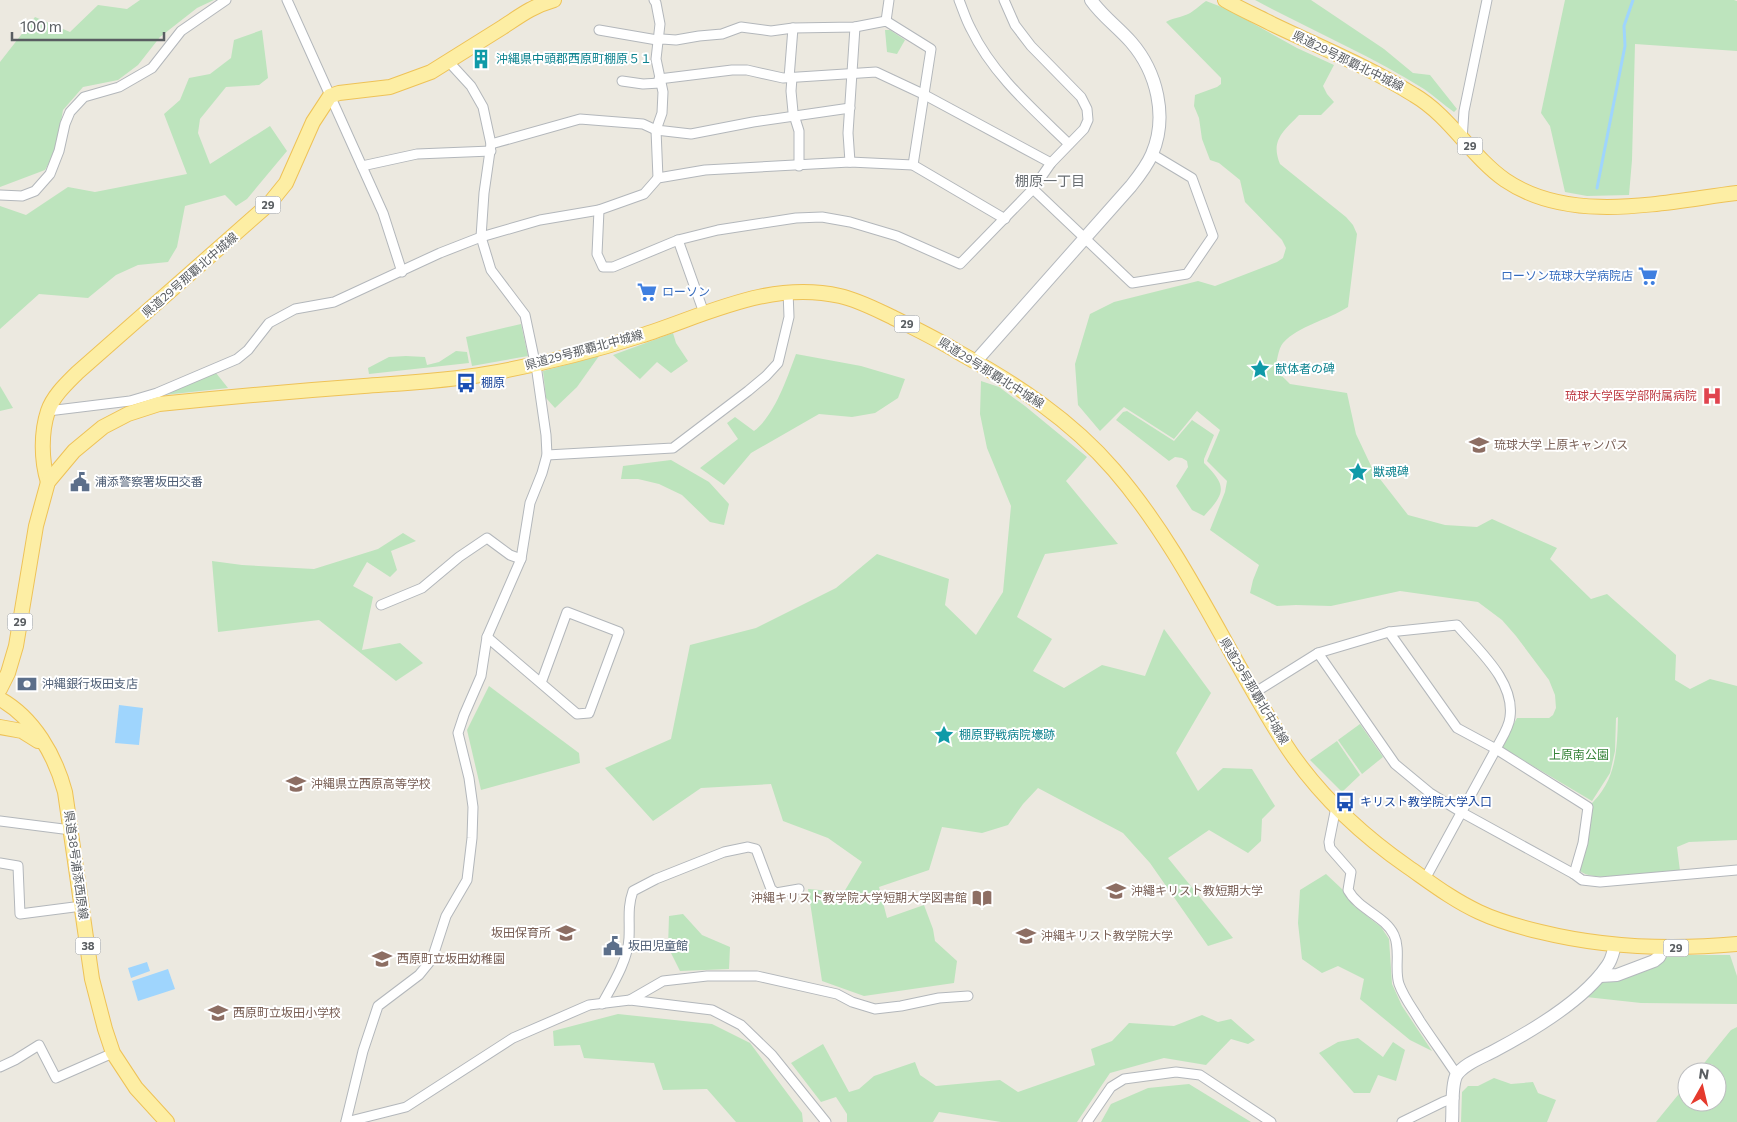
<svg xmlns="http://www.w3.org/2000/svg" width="1737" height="1122" viewBox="0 0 1737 1122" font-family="Commissioner,'Noto Sans JP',sans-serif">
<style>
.green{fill:#bde4bd}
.water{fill:#9fd5fd}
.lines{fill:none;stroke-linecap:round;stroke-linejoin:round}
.stream{stroke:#9fd5fd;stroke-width:3}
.street-casing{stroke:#b3b7bb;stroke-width:11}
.secondary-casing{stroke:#b4b8bd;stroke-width:14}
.primary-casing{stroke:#eec257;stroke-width:16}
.street{stroke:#fff;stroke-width:9}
.secondary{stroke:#fff;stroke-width:12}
.primary{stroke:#fdeea4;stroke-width:14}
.labels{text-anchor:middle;stroke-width:4;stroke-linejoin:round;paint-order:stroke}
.shield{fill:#fff;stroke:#8b8e90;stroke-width:1}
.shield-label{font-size:11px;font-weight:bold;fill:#595d61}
.culture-label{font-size:12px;fill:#0d838f;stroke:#fff;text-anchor:start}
.street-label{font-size:12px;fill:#595d61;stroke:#fff}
.shop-label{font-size:12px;fill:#366cbe;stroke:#fff;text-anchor:end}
.transit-label{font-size:12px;fill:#164399;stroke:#fff;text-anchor:start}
.health-label{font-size:12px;fill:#be3a42;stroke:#fff;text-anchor:end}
.education-label{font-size:12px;fill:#785e54;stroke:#fff;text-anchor:start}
.service-label{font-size:12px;fill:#4e5e75;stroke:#fff;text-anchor:start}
.park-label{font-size:12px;fill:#368339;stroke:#fff}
.neighbourhood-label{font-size:14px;fill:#6a6f73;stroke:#fff}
</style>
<rect width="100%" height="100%" fill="#ece9e0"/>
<!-- green -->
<g class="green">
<path d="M140 0H214L197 8 160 37 138 65 118 80 83 87 63 110 56 151 45 170 0 187V62L35 17 70 32 98 5 127 9Z"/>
<path d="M1255 0H1311L1384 49 1413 73 1430 75 1457 109 1454 112C1444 105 1434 96 1424 89 1370 55 1311 30 1255 0Z"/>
<path d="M1565 0H1734L1737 1V51L1635 44 1632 160 1629 195 1587 196 1565 192 1550 126 1541 113Z"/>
<path d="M1206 1 1227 9 1297 48 1334 65 1323 86 1327 94 1334 102 1321 115H1299C1284 131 1270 140 1280 164L1346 217 1353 225 1357 234 1348 307C1328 320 1298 326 1283 343 1278 349 1277 362 1275 369L1290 384 1347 393 1356 434 1373 470 1408 515 1445 525 1477 527 1492 519 1557 548 1550 559 1591 599 1607 594 1676 655 1675 680 1690 689 1710 679 1737 686V840L1689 842 1677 847 1680 871 1671 873C1652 874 1594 883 1580 871L1588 807C1616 782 1617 753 1618 717L1616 718 1615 751 1610 773 1592 801 1501 747 1517 718H1549L1553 715 1556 708 1555 695 1549 680 1516 636 1502 620 1478 602 1400 591 1331 606 1296 605 1277 606 1250 593 1253 580 1259 565 1210 530 1225 492 1227 481 1207 461 1220 430 1197 411 1174 439 1124 407 1100 431 1078 405 1075 364 1090 314 1114 302 1198 281 1215 286 1277 262 1283 258 1286 248 1282 240 1245 202 1240 180 1219 163 1210 160 1202 139 1199 118 1194 106 1195 95 1217 87 1221 84V78L1166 22C1174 17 1186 17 1193 11 1198 8 1201 4 1206 1Z"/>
<path d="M262 30 268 78 259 85 226 87 200 119 198 133 210 164 270 126 287 151 247 199 236 206 225 195 185 206 177 247 168 262 138 265 116 275 88 298 39 294 0 329V206L26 215 68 187 95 192 187 174 164 114 180 100 189 78 210 74 231 58 234 40Z"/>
<path d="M885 30H890L905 40 897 54 887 52Z"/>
<path d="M521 324 528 356 472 366 466 337Z"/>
<path d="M673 333 676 343 688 361 671 373 657 362 640 379 613 355Z"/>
<path d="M456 351 467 352 469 363 369 374 368 368 389 357 406 356 425 357 427 365 439 362Z"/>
<path d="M796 354 861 366 905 379 898 398 875 413 852 417 819 414 751 453 724 485 700 468 738 439 727 423 735 417 754 431C775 415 787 378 796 354Z"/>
<path d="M599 356 577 387 555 408 546 398 543 371Z"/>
<path d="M216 373 228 388 164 395Z"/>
<path d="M981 381 999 387 1025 406 1087 457 1066 481 1118 544 1045 554 1017 617 1052 639 1033 671 1064 688 1102 665 1145 676 1164 629 1211 693 1176 753 1198 791 1223 768 1252 769 1275 806 1262 819 1261 841 1248 853 1209 830 1168 858 1233 938 1208 946 1150 863 1123 833 1038 788 1023 804 1008 825 982 833 942 827 929 870 879 887 887 918 924 905 933 929 935 941 957 961 954 983 864 996 822 981 808 889 844 892 862 862 828 838 783 821 771 784 701 788 653 821 605 768 671 739 690 645 756 628 836 588 877 554 949 579 945 605 976 635 1003 592 1011 506 987 448 980 414Z"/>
<path d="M0 386 13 408 0 411Z"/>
<path d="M1127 411 1174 441 1192 420 1214 435 1204 459V463C1227 486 1226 492 1204 516L1192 510 1176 486 1188 467 1187 461 1182 458 1175 457 1169 461 1116 420 1123 412Z"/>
<path d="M671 460 709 482 729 504 724 525 710 522 682 495 659 484 638 479H621L623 466Z"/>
<path d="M403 533 416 541 391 551 397 570 390 577 367 562 353 586 373 597 362 650 400 643 423 663 396 681 319 620 218 632 212 561 242 565 314 569 378 549Z"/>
<path d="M489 686 579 753 580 763 481 790 467 730Z"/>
<path d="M1360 724 1383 757 1362 774 1338 740Z"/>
<path d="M1337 741 1360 775 1342 792 1310 760Z"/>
<path d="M1326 874 1343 890 1354 906 1381 927 1389 939 1392 984 1402 1006 1432 1051 1410 1040 1360 999 1364 979 1338 966 1322 973 1302 959 1298 923 1300 890Z"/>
<path d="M683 914 702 935 730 947 729 969 680 971 668 947 669 916Z"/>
<path d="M1666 955H1730L1737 976V1004L1641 1003 1586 997 1604 980Z"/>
<path d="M618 1014 712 1024 750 1043 802 1113 803 1122H736L707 1089 663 1090 654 1063 584 1058 580 1045 554 1046 553 1031Z"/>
<path d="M1202 1015 1218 1022 1231 1019 1255 1040 1248 1044 1231 1039 1206 1065 1164 1058 1110 1073 1077 1122H1001L939 1112 933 1122H847V1114L836 1097 821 1102 791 1063 823 1044 849 1092 859 1089 874 1076 915 1062 920 1075 936 1086 1000 1080 1018 1092 1095 1065 1091 1049 1112 1041 1129 1023 1174 1026Z"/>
<path d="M1737 1027V1122H1656L1687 1084V1102H1717V1072H1697L1731 1030Z"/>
<path d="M1358 1038 1383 1057 1393 1042 1405 1050 1396 1081 1378 1075 1370 1093H1354L1319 1053 1338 1042Z"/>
<path d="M1494 1078 1511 1084 1533 1082 1538 1093 1556 1100 1547 1122H1461L1462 1092 1468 1086H1478Z"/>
<path d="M1189 1084 1251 1122H1101L1111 1104 1148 1088Z"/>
</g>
<!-- water -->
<g class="water">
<path d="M119 705 143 708 139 745 115 743Z"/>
<path d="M147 962 150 971 131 978 128 968Z"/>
<path d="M168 969 175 989 138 1001 132 981Z"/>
</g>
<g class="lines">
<!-- stream -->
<path class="stream" d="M1597 188 1625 46 1624 26 1633 0"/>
<defs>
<g id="street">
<path d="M287 0 383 213 402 272"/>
<path d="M654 0 656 3 660 24 656 59 663 92 662 113 656 130 658 178"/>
<path d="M959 0C963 10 966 20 971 29 993 75 1033 109 1069 144"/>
<path d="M886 21 889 0"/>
<path d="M599 30 657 40 662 39 676 40 699 36 722 34 741 27 771 31 793 28 855 27 886 21 931 49 913 165"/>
<path d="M789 78 793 28"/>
<path d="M792 78 791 91 793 112 799 131V166"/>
<path d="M659 79 732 70H747L783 78 876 72 923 94 1051 163"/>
<path d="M622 81 643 84 660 83"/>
<path d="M1462 139 1464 111 1487 0"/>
<path d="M491 144 580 119 643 124 656 130 691 134 753 122 850 108"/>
<path d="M850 162 848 133 855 27"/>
<path d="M362 166 417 154 491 151"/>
<path d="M1033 189 1132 283 1187 274 1213 236 1192 178 1152 154"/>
<path d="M0 195 22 196 35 191 50 174 59 151 65 124 70 112 84 97 119 87 152 68 181 31 226 0"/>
<path d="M599 210 597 254 603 267H613L678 240 718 230 796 218 822 217 850 222 897 236 960 264 1033 189 1051 163 1084 129 1088 120 1087 109 1081 97 1031 46 1015 25 1004 0"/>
<path d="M678 240 704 313"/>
<path d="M48 411 130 401 157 393 237 359 248 350 269 323 295 309 334 302 440 253 481 237 540 220 599 210 644 194 658 178 705 170 850 162 913 165 1005 219"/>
<path d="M547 455 673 448 748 391 766 376 778 363 789 317 788 291"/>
<path d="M381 605 422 588 459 557 487 538 510 555 521 559"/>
<path d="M1389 632 1457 728 1496 749 1588 807 1583 843 1574 874"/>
<path d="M487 637 577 714 589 713 619 632 567 612 541 683"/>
<path d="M1318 653 1395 764 1430 793 1461 812 1574 874 1582 880 1600 882 1737 870"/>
<path d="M1254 693 1318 653 1389 632 1457 625C1478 650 1515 681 1510 717 1509 728 1501 739 1496 749L1425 879"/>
<path d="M1336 807 1329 842 1330 848 1351 872 1348 890C1359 910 1385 916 1394 935 1401 950 1394 969 1399 984 1404 998 1413 1009 1420 1021 1432 1039 1445 1057 1457 1075"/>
<path d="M0 821 71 830"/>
<path d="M0 863 18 866 20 914 82 906"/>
<path d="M630 1000 663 981 707 976H757L837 994 852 1002 875 1009 901 1006 939 998 968 996"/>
<path d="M602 1004C613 984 628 960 629 938 630 920 627 908 633 891L656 879 724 852 748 847 756 849 771 889 776 893 799 889"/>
<path d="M0 1067 15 1060 39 1045 56 1078 113 1053"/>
<path d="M346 1121 363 1051 378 1006 419 975 432 959 446 916 467 880 472 838 473 807 469 778 458 733 464 715 481 676 487 637 521 559 530 503 542 473 547 455 546 435 537 372 525 315 491 270 481 237 484 193 491 144 483 107 471 86 448 61"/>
<path d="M346 1122 406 1107 513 1038 589 1005 630 1000 712 1010 741 1025 772 1055 826 1122"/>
<path d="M1087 1122 1111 1087 1124 1079 1176 1072 1200 1075 1271 1122"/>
<path d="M1402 1122 1443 1102 1454 1098"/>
</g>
<g id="secondary">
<path d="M976 361 1131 186C1139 176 1147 166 1152 154 1168 117 1157 72 1131 42 1118 27 1102 16 1091 0"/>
<path d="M1600 976 1617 975 1654 961 1659 957 1664 947"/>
<path d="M1452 1122C1453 1110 1451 1087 1456 1076 1463 1064 1483 1057 1494 1051 1530 1032 1584 1000 1607 966 1612 960 1613 952 1615 945"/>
</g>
<g id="primary">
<path d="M1225 0C1240 9 1257 16 1272 24 1320 47 1369 67 1414 95 1450 116 1471 156 1505 180 1571 225 1663 202 1737 193"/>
<path d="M48 482C41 460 41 432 48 411 53 396 66 384 77 373L269 204 286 183 313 122 330 96 339 93 390 87 431 72C455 57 479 42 503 27 521 15 533 6 554 0"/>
<path d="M0 689 8 673 16 646 36 526 48 482 74 451 103 427 128 414 159 404C227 397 296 391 364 386 405 383 446 381 486 374 538 365 590 352 640 336 706 315 769 280 840 296 858 300 875 309 892 317 914 328 937 339 958 352 1016 384 1071 420 1114 470 1184 551 1226 652 1283 741 1315 791 1359 833 1408 867 1431 883 1453 900 1479 912 1498 921 1520 927 1541 932 1606 948 1671 950 1737 944"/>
<path d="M0 699C34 718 55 755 65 792L92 979 105 1029 113 1053 136 1088 167 1122"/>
<path d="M0 727 22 731 38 741"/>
</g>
</defs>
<!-- street casing -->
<use href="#street" class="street-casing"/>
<!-- secondary casing -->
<use href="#secondary" class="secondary-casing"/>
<!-- primary casing -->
<use href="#primary" class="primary-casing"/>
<!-- street -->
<use href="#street" class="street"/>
<!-- secondary -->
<use href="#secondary" class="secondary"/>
<!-- primary -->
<use href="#primary" class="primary"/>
</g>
<!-- icons -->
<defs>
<symbol id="building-bare" viewBox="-9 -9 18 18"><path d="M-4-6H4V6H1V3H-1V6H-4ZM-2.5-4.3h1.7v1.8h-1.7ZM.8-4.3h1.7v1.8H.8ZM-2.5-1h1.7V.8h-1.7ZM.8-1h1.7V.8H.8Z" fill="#0f9aa8" stroke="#fff" stroke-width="2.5" paint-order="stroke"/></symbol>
<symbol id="supermarket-bare" viewBox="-9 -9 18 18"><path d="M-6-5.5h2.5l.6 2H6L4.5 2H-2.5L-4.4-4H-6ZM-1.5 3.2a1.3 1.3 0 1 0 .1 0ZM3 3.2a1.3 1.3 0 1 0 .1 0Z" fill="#3f7fe0" stroke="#fff" stroke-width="2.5" paint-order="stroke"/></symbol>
<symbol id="sight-bare" viewBox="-9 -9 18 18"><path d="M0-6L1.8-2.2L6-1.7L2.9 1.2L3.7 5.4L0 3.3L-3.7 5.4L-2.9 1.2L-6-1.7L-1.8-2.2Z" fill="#0f9aa8" stroke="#fff" stroke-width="2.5" paint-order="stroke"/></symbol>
<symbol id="bus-bare" viewBox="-9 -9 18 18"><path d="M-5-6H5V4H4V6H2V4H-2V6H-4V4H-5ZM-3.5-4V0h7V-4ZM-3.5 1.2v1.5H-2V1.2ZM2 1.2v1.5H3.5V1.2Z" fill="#1a4fb4" stroke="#fff" stroke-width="2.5" paint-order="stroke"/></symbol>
<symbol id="hospital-bare" viewBox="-9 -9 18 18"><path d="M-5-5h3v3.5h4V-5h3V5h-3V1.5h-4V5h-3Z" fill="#e0444e" stroke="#fff" stroke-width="2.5" paint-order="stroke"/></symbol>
<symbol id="university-bare" viewBox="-9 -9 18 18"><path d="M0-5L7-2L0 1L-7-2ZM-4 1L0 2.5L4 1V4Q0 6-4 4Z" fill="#8d6e63" stroke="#fff" stroke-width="2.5" paint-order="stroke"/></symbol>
<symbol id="civic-bare" viewBox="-9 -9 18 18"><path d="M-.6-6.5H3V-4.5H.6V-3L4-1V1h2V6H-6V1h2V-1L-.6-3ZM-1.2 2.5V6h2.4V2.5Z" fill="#5c6f8a" stroke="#fff" stroke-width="2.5" paint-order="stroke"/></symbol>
<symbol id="bank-bare" viewBox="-9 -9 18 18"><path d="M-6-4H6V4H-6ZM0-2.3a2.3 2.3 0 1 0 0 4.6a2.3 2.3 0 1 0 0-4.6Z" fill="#5c6f8a" stroke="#fff" stroke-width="2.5" paint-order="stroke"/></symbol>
<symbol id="school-bare" viewBox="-9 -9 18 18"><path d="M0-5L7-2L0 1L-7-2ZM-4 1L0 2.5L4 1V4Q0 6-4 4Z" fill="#8d6e63" stroke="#fff" stroke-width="2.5" paint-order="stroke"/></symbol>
<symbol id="library-bare" viewBox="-9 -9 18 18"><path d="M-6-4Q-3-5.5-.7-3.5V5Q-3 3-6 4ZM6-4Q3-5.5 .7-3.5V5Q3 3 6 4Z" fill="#8d6e63" stroke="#fff" stroke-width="2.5" paint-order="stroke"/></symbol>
</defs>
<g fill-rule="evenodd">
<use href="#building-bare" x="467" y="45" width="28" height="28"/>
<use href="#supermarket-bare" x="1634" y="262" width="28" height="28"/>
<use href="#supermarket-bare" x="633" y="278" width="28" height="28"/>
<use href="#sight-bare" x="1246" y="355" width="28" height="28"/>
<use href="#bus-bare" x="452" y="369" width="28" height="28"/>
<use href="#hospital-bare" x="1698" y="382" width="28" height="28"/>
<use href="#university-bare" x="1465" y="431" width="28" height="28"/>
<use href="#sight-bare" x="1344" y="458" width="28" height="28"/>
<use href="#civic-bare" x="66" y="468" width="28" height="28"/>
<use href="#bank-bare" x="13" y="670" width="28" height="28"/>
<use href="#sight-bare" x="930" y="721" width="28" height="28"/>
<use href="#school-bare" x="282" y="770" width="28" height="28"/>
<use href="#bus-bare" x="1331" y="788" width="28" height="28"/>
<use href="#university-bare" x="1102" y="877" width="28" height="28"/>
<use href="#library-bare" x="968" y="884" width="28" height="28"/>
<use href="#school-bare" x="552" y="919" width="28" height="28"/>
<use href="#university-bare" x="1012" y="922" width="28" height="28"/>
<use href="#civic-bare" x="599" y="932" width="28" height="28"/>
<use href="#school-bare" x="368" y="945" width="28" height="28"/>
<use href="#school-bare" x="204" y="999" width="28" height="28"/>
</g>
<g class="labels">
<!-- shield labels -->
<g class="shield">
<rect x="1457.5" y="137.5" width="25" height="17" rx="4"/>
<rect x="255.5" y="196.5" width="25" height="17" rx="4"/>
<rect x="894.5" y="315.5" width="25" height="17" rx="4"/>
<rect x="7.5" y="613.5" width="25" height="17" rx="4"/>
<rect x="75.5" y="937.5" width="25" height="17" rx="4"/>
<rect x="1663.5" y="939.5" width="25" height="17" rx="4"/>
</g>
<g class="shield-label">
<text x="1470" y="150">29</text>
<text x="268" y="209">29</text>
<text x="907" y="328">29</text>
<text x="20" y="626">29</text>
<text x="88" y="950">38</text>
<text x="1676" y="952">29</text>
</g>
<!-- culture labels -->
<g class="culture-label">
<text x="496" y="63">沖縄県中頭郡西原町棚原５１</text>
<text x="1275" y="373">献体者の碑</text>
<text x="1373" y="476">獣魂碑</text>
<text x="959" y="739">棚原野戦病院壕跡</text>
</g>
<!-- street labels -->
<g class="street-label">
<text transform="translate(1348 61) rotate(26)" y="4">県道29号那覇北中城線</text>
<text transform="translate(190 275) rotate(-41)" y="4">県道29号那覇北中城線</text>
<text transform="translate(584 350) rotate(-15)" y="4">県道29号那覇北中城線</text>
<text transform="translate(991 373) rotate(32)" y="4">県道29号那覇北中城線</text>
<text transform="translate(1254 691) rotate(59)" y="4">県道29号那覇北中城線</text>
<text transform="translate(76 865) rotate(82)" y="4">県道38号浦添西原線</text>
</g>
<!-- shop labels -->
<g class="shop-label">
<text x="1633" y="280">ローソン琉球大学病院店</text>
<text x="662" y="296" text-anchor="start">ローソン</text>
</g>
<!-- transit labels -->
<g class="transit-label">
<text x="481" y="387">棚原</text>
<text x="1360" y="806">キリスト教学院大学入口</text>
</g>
<!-- health labels -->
<g class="health-label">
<text x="1697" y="400">琉球大学医学部附属病院</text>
</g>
<!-- education labels -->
<g class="education-label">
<text x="1494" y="449">琉球大学 上原キャンパス</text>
<text x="311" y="788">沖縄県立西原高等学校</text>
<text x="1131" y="895">沖繩キリスト教短期大学</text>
<text x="967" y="902" text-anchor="end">沖縄キリスト教学院大学短期大学図書館</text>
<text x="551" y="937" text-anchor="end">坂田保育所</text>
<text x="1041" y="940">沖縄キリスト教学院大学</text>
<text x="397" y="963">西原町立坂田幼稚園</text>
<text x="233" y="1017">西原町立坂田小学校</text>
</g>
<!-- service labels -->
<g class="service-label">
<text x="95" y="486">浦添警察署坂田交番</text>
<text x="42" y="688">沖縄銀行坂田支店</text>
<text x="628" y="950">坂田児童館</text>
</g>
<!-- park labels -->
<g class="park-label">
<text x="1579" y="759">上原南公園</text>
</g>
<!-- neighbourhood labels -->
<g class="neighbourhood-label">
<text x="1050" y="186">棚原一丁目</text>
</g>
</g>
<!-- north arrow -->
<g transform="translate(1702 1087) rotate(8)"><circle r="24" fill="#ffffff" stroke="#bdbec0"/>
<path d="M0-4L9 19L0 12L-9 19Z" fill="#e53a2d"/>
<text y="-8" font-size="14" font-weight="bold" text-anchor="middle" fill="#595d61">N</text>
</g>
<!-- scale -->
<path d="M12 32v8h152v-8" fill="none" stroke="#595d61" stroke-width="2.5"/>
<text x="20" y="32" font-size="15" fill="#595d61" stroke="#ffffff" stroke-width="4" paint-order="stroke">100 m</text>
</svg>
